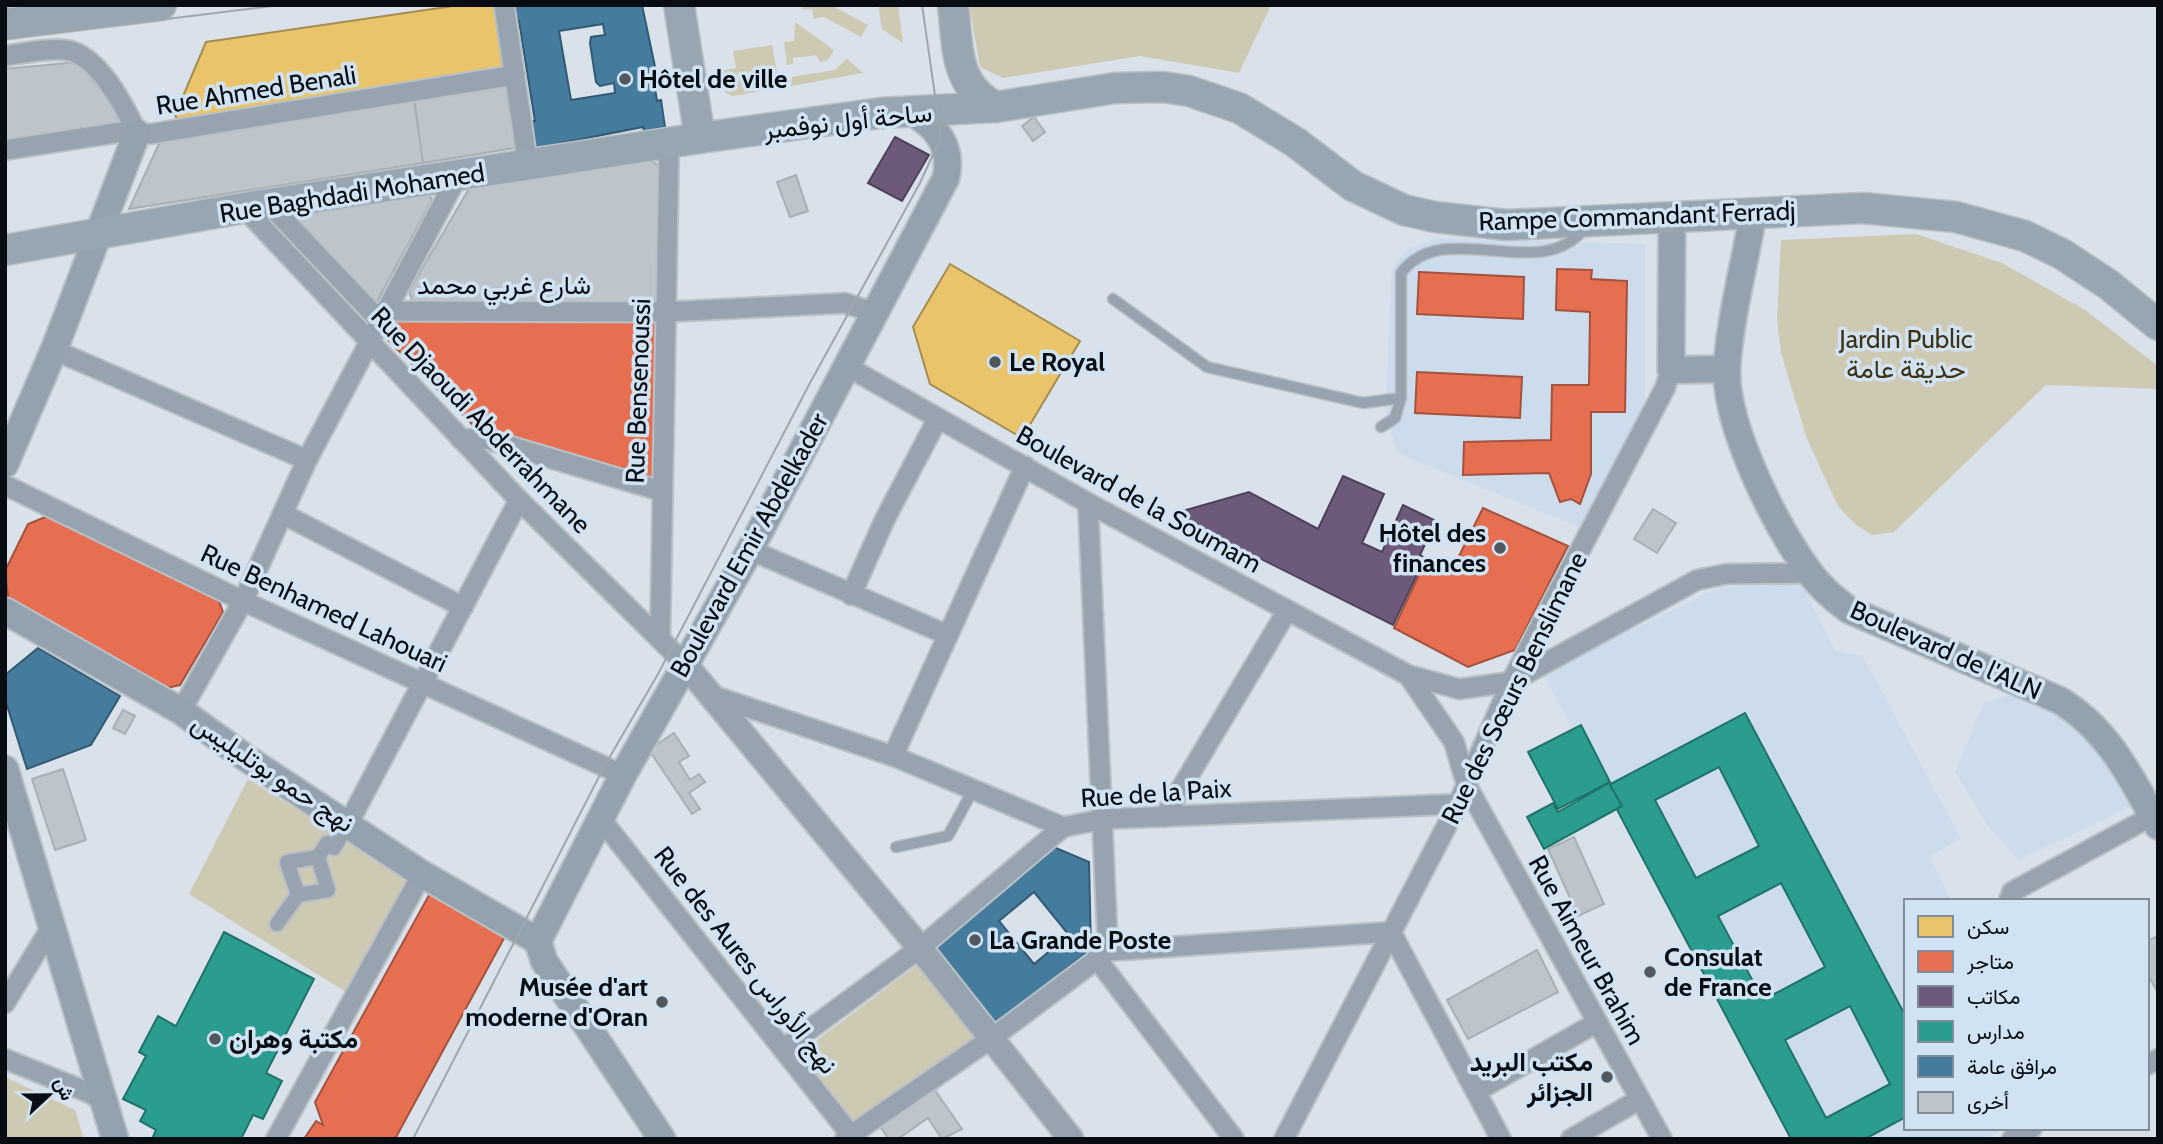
<svg xmlns="http://www.w3.org/2000/svg" width="2163" height="1144" viewBox="0 0 2163 1144" font-family="Cabin,Vazirmatn,sans-serif">
<style>
.built{fill:#ccdcec}
.green{fill:#cec9b3}
.homes{fill:#e9c46a;stroke:#a58d50;stroke-width:2}
.shops{fill:#e76f51;stroke:#a4523e;stroke-width:2}
.offices{fill:#6d597a;stroke:#4e425b;stroke-width:2}
.schools{fill:#2a9d8f;stroke:#20726a;stroke-width:2;fill-rule:evenodd}
.public{fill:#457b9d;stroke:#325a73;stroke-width:2;fill-rule:evenodd}
.building{fill:#bdc4cb;stroke:#a8afb5;stroke-width:2}
.lines{fill:none;stroke-linecap:round;stroke-linejoin:round}
.service-casing{stroke:#b9c0c6;stroke-width:13}
.pedestrian-casing{stroke:#b9c0c6;stroke-width:18}
.minor-casing{stroke:#b9c0c6;stroke-width:23}
.tertiary-casing{stroke:#b9c0c6;stroke-width:28}
.secondary-casing{stroke:#b9c0c6;stroke-width:30}
.primary-casing{stroke:#b9c0c6;stroke-width:33}
.service{stroke:#97a4b0;stroke-width:10}
.pedestrian{stroke:#97a4b0;stroke-width:14}
.minor{stroke:#97a4b0;stroke-width:19}
.tertiary{stroke:#97a4b0;stroke-width:24}
.secondary{stroke:#93a2ae;stroke-width:26}
.primary{stroke:#97a6b1;stroke-width:30}
.tram{stroke:#9ea6af;stroke-width:2}
.poi-dot{fill:#50585e;stroke:#d1e3f2;stroke-width:2.5}
.labels{text-anchor:middle;stroke-width:7;stroke-linejoin:round;paint-order:stroke}
.poi-label{font-size:26px;font-weight:bold;fill:#070d12;stroke:#d1e3f2;text-anchor:start}
.street-label{font-size:26px;fill:#070d12;stroke:#d1e3f2}
.park-label{font-size:26px;fill:#3f3315;stroke:#d1e3f2}
</style>
<rect width="100%" height="100%" fill="#d9e2ea"/>
<!-- built -->
<g class="built">
<path d="M1436 238 1645 244V408L1579 527 1397 453 1385 409 1392 268 1406 250Z"/>
<path d="M1802 584 1835 651 1863 656 1961 839 1929 856 1952 901H1906V1128H2007L1987 1139H1790L1543 673 1720 587Z"/>
<path d="M2020 691 2059 700 2144 801 2019 860 1989 828 1955 772 1984 703Z"/>
</g>
<!-- green -->
<g class="green">
<path d="M802 5H831L868 25 861 37 824 17 814 19 812 9 803 10Z"/>
<path d="M878 5H898L903 43 882 29Z"/>
<path d="M969 5H1271L1239 73 1140 56 1003 78 980 67Z"/>
<path d="M795 22 834 50 828 60 820 62 816 55 793 58V64L787 65 784 42 794 41Z"/>
<path d="M772 45 780 88 733 96 725 93 720 71 736 68 733 51Z"/>
<path d="M847 59 863 73 791 86 792 77 835 70Z"/>
<path d="M1916 234 2002 263 2085 310 2158 366V389L2046 385 1894 532 1872 535 1856 525 1838 506 1807 439 1781 353 1777 319 1781 240Z"/>
<path d="M248 779 407 879 349 994 189 894Z"/>
<path d="M921 962 982 1036 855 1123 800 1053Z"/>
<path d="M5 1077 75 1110 84 1139H5Z"/>
</g>
<!-- homes -->
<g class="homes">
<path d="M460 5H494L503 70 180 126 175 115 206 42Z"/>
<path d="M950 264 1080 341 1022 438 930 384 913 327Z"/>
</g>
<!-- shops -->
<g class="shops">
<path d="M1557 269 1592 270 1591 279 1627 281 1625 412H1591V474L1580 504 1571 499 1560 502 1549 473 1463 475 1464 442 1551 440 1552 385H1589L1590 312 1556 310Z"/>
<path d="M1419 272 1524 277 1523 319 1417 314Z"/>
<path d="M398 316H653L662 325 655 485 476 428 385 337Z"/>
<path d="M1417 372 1522 377 1520 418 1415 413Z"/>
<path d="M1483 508 1568 546 1515 650 1468 667 1394 628 1426 560 1451 572Z"/>
<path d="M50 515 215 591 223 612 180 685 162 689 8 597 5 571 28 524Z"/>
<path d="M434 886 509 929 395 1139H304L316 1121 323 1125 315 1102Z"/>
</g>
<!-- offices -->
<g class="offices">
<path d="M895 137 929 155 902 201 868 183Z"/>
<path d="M1343 476 1384 494 1362 543 1382 552 1403 505 1436 521 1420 555 1425 558 1393 625 1177 517 1179 512 1249 492 1318 529Z"/>
</g>
<!-- schools -->
<g class="schools">
<path d="M1745 713 1906 1017V1117L1865 1139H1791L1605 787ZM1719 767 1759 846 1696 878 1655 800ZM1781 883 1825 967 1763 1000 1718 916ZM1850 1006 1890 1084 1826 1118 1785 1040Z"/>
<path d="M1581 725 1610 782 1558 809 1528 752Z"/>
<path d="M1609 783 1622 806 1544 849 1527 817 1553 803 1558 812Z"/>
<path d="M224 932 314 979 266 1073 282 1081 263 1119 253 1115 241 1139H152L156 1130 140 1121 146 1110 123 1099 146 1056 139 1052 158 1016 176 1026Z"/>
</g>
<!-- public -->
<g class="public">
<path d="M513 5H642L657 76H653L657 101 661 100 665 127 644 131 643 127 536 148 532 121H535L519 21H516ZM603 24 605 35 591 37 590 43 596 82 600 86 614 83 615 93 571 100 559 31Z"/>
<path d="M38 648 120 696 91 745 27 769 5 699V675Z"/>
<path d="M1051 846 1089 862 1091 949 994 1026 929 946ZM1034 892 1069 935 1034 964 999 921Z"/>
</g>
<!-- building -->
<g class="building">
<path d="M77 62 115 106 119 124 5 142V69Z"/>
<path d="M506 85 515 148 423 163 414 99Z"/>
<path d="M414 99 423 163 129 209 162 137Z"/>
<path d="M1034 117 1045 132 1033 141 1022 126Z"/>
<path d="M647 156 664 172 659 302 413 303 409 291 473 182Z"/>
<path d="M796 175 808 211 790 217 777 182Z"/>
<path d="M428 193 432 200 374 307 292 214Z"/>
<path d="M1653 509 1676 523 1657 553 1634 539Z"/>
<path d="M123 710 135 716 125 734 113 728Z"/>
<path d="M674 733 689 756 679 762 690 780 699 774 705 782 689 793 700 809 692 814 649 750Z"/>
<path d="M63 769 86 840 55 850 32 779Z"/>
<path d="M1574 837 1604 904 1578 916 1548 849Z"/>
<path d="M2158 936V993L2147 973V941Z"/>
<path d="M1537 950 1558 992 1468 1039 1447 1000Z"/>
<path d="M928 1080 962 1129 942 1139 928 1118 898 1139H889L874 1118Z"/>
</g>
<g class="lines">
<defs>
<g id="service">
<path d="M1113 299 1207 367 1363 403 1401 398"/>
<path d="M1381 427 1395 418 1401 398V273C1445 215 1539 286 1585 228"/>
<path d="M896 847 948 836 973 790"/>
</g>
<g id="pedestrian">
<path d="M298 895 328 890 318 857"/>
<path d="M277 924 298 895 287 862 318 857 327 843 334 848 348 824"/>
</g>
<g id="minor">
<path d="M504 5 528 166"/>
<path d="M5 56C24 53 46 48 65 50 97 53 125 107 137 133"/>
<path d="M5 150 121 132 150 134 515 75"/>
<path d="M270 205 379 320"/>
<path d="M244 208 519 500 684 663"/>
<path d="M384 311 666 312 845 303 875 313"/>
<path d="M54 350 307 460"/>
<path d="M846 366 1088 503 1408 675 1459 689 1511 682 1697 580 1726 574 1810 573"/>
<path d="M461 439H486L661 491"/>
<path d="M5 485 243 601 623 775"/>
<path d="M1088 503 1108 951"/>
<path d="M283 514 463 607"/>
<path d="M750 550 948 635"/>
<path d="M851 595 885 519 938 418"/>
<path d="M660 639 669 144"/>
<path d="M1408 675 1454 742 1467 786 1662 1139"/>
<path d="M714 696 893 756 1063 827 1104 819 1458 804"/>
<path d="M181 711 243 601 307 460 457 177"/>
<path d="M893 756 1025 466"/>
<path d="M1164 817 1287 611"/>
<path d="M600 818 854 1139"/>
<path d="M348 824 519 500"/>
<path d="M2009 901 2012 892 2019 888 2152 816"/>
<path d="M1097 959 1234 1139"/>
<path d="M5 1003 52 926"/>
<path d="M783 1049 920 948 1063 827"/>
<path d="M5 1059 90 1093 104 1102"/>
<path d="M2147 1065 2158 1059"/>
<path d="M1477 1091 1596 1023"/>
<path d="M276 1139 422 874"/>
<path d="M845 1139 992 1038 1108 951 1391 932 1501 1139"/>
<path d="M1284 1139 1458 804 1511 682 1665 388 1671 370"/>
<path d="M1571 1139 1640 1099"/>
<path d="M2012 1139 2032 1128"/>
</g>
<path id="tertiary" d="M684 663 920 948 1071 1139"/>
<g id="secondary">
<path d="M1753 214C1745 263 1730 318 1727 367 1724 425 1776 527 1810 573 1821 588 1834 599 1849 610L2059 700C2108 729 2131 777 2158 826"/>
<path d="M1672 218 1671 370 1727 369"/>
<path d="M5 464 54 350 137 133"/>
<path d="M5 611 181 711 246 758 422 874 538 941"/>
<path d="M5 769 115 1139"/>
<path d="M538 941 623 775 750 550 946 178C953 146 936 125 909 111"/>
<path d="M538 941 544 961 662 1139"/>
</g>
<g id="primary">
<path d="M679 5 700 138"/>
<path d="M953 5C958 47 954 86 996 107"/>
<path d="M5 24 161 5"/>
<path d="M5 250 244 208 700 138 881 113 996 107 1115 88 1163 87 1189 91 1239 108 1295 142 1353 186 1404 210 1435 217 1507 225 1863 208 1956 217 2025 236 2062 254 2109 285 2158 325"/>
</g>
</defs>
<!-- service casing -->
<use href="#service" class="service-casing"/>
<!-- pedestrian casing -->
<use href="#pedestrian" class="pedestrian-casing"/>
<!-- minor casing -->
<use href="#minor" class="minor-casing"/>
<!-- tertiary casing -->
<use href="#tertiary" class="tertiary-casing"/>
<!-- secondary casing -->
<use href="#secondary" class="secondary-casing"/>
<!-- primary casing -->
<use href="#primary" class="primary-casing"/>
<!-- service -->
<use href="#service" class="service"/>
<!-- pedestrian -->
<use href="#pedestrian" class="pedestrian"/>
<!-- minor -->
<use href="#minor" class="minor"/>
<!-- tertiary -->
<use href="#tertiary" class="tertiary"/>
<!-- secondary -->
<use href="#secondary" class="secondary"/>
<!-- primary -->
<use href="#primary" class="primary"/>
<!-- tram -->
<g class="tram">
<path d="M5 39 281 5"/>
<path d="M413 1139 605 765 658 674 810 383 920 183 941 137 922 5"/>
</g>
</g>
<!-- markers -->
<g class="poi-dot">
<circle cx="625" cy="79" r="7"/>
<circle cx="995" cy="362" r="7"/>
<circle cx="1500" cy="548" r="7"/>
<circle cx="975" cy="940" r="7"/>
<circle cx="1650" cy="972" r="7"/>
<circle cx="662" cy="1002" r="7"/>
<circle cx="215" cy="1039" r="7"/>
<circle cx="1607" cy="1077" r="7"/>
</g>
<g class="labels">
<!-- poi labels -->
<g class="poi-label">
<text x="639" y="88">Hôtel de ville</text>
<text x="1009" y="371">Le Royal</text>
<text x="1486" y="542" text-anchor="end">Hôtel des<tspan x="1486" dy="30">finances</tspan></text>
<text x="989" y="949">La Grande Poste</text>
<text x="1664" y="966">Consulat<tspan x="1664" dy="30">de France</tspan></text>
<text x="648" y="996" text-anchor="end">Musée d'art<tspan x="648" dy="30">moderne d'Oran</tspan></text>
<text x="229" y="1048">مكتبة وهران</text>
<text x="1593" y="1071" text-anchor="end">مكتب البريد<tspan x="1593" dy="30">الجزائر</tspan></text>
</g>
<!-- street labels -->
<g class="street-label">
<text transform="translate(256 90) rotate(-9)" y="9">Rue Ahmed Benali</text>
<text transform="translate(848 121) rotate(-6)" y="9">ساحة أول نوفمبر</text>
<text transform="translate(352 193) rotate(-9)" y="9">Rue Baghdadi Mohamed</text>
<text transform="translate(1637 216) rotate(-2)" y="9">Rampe Commandant Ferradj</text>
<text x="504" y="294">شارع غربي محمد</text>
<text transform="translate(638 391) rotate(-88)" y="9">Rue Bensenoussi</text>
<text transform="translate(481 420) rotate(46)" y="9">Rue Djaoudi Abderrahmane</text>
<text transform="translate(1139 499) rotate(29)" y="9">Boulevard de la Soumam</text>
<text transform="translate(749 545) rotate(-61)" y="9">Boulevard Emir Abdelkader</text>
<text transform="translate(324 608) rotate(25)" y="9">Rue Benhamed Lahouari</text>
<text transform="translate(1946 650) rotate(24)" y="9">Boulevard de l'ALN</text>
<text transform="translate(1514 688) rotate(-64)" y="9">Rue des Sœurs Benslimane</text>
<text transform="translate(273 773) rotate(34)" y="9">نهج حمو بوتليليس</text>
<text transform="translate(1156 793) rotate(-4)" y="9">Rue de la Paix</text>
<text transform="translate(1587 950) rotate(61)" y="9">Rue Aimeur Brahim</text>
<text transform="translate(746 960) rotate(52)" y="9">Rue des Aures نهج الأوراس</text>
</g>
<!-- park labels -->
<g class="park-label">
<text x="1906" y="348">Jardin Public<tspan x="1906" dy="30">حديقة عامة</tspan></text>
</g>
</g>
<!-- border -->
<rect width="2163" height="1144" fill="none" stroke="#070d12" stroke-width="14"/>
<!-- legend -->
<rect x="1904" y="899" width="245" height="231" fill="#d1e3f2" stroke="#808d98" stroke-width="2"/>
<rect x="1918" y="916" width="35" height="21" fill="#e9c46a" stroke="#808d98" stroke-width="2"/>
<text x="1967" y="934" font-size="21" fill="#070d12">سكن</text>
<rect x="1918" y="951" width="35" height="21" fill="#e76f51" stroke="#808d98" stroke-width="2"/>
<text x="1967" y="969" font-size="21" fill="#070d12">متاجر</text>
<rect x="1918" y="986" width="35" height="21" fill="#6d597a" stroke="#808d98" stroke-width="2"/>
<text x="1967" y="1004" font-size="21" fill="#070d12">مكاتب</text>
<rect x="1918" y="1021" width="35" height="21" fill="#2a9d8f" stroke="#808d98" stroke-width="2"/>
<text x="1967" y="1039" font-size="21" fill="#070d12">مدارس</text>
<rect x="1918" y="1056" width="35" height="21" fill="#457b9d" stroke="#808d98" stroke-width="2"/>
<text x="1967" y="1074" font-size="21" fill="#070d12">مرافق عامة</text>
<rect x="1918" y="1092" width="35" height="21" fill="#bdc4cb" stroke="#808d98" stroke-width="2"/>
<text x="1967" y="1109" font-size="21" fill="#070d12">أخرى</text>
<!-- north arrow -->
<g transform="translate(49 1095) rotate(68)" stroke="#d1e3f2" stroke-width="5" paint-order="stroke">
<path d="M0-5L12 26L0 18L-12 26Z" fill="#070d12"/>
<text y="-10" font-size="19" font-weight="bold" text-anchor="middle" fill="#070d12">ش</text>
</g>
</svg>
